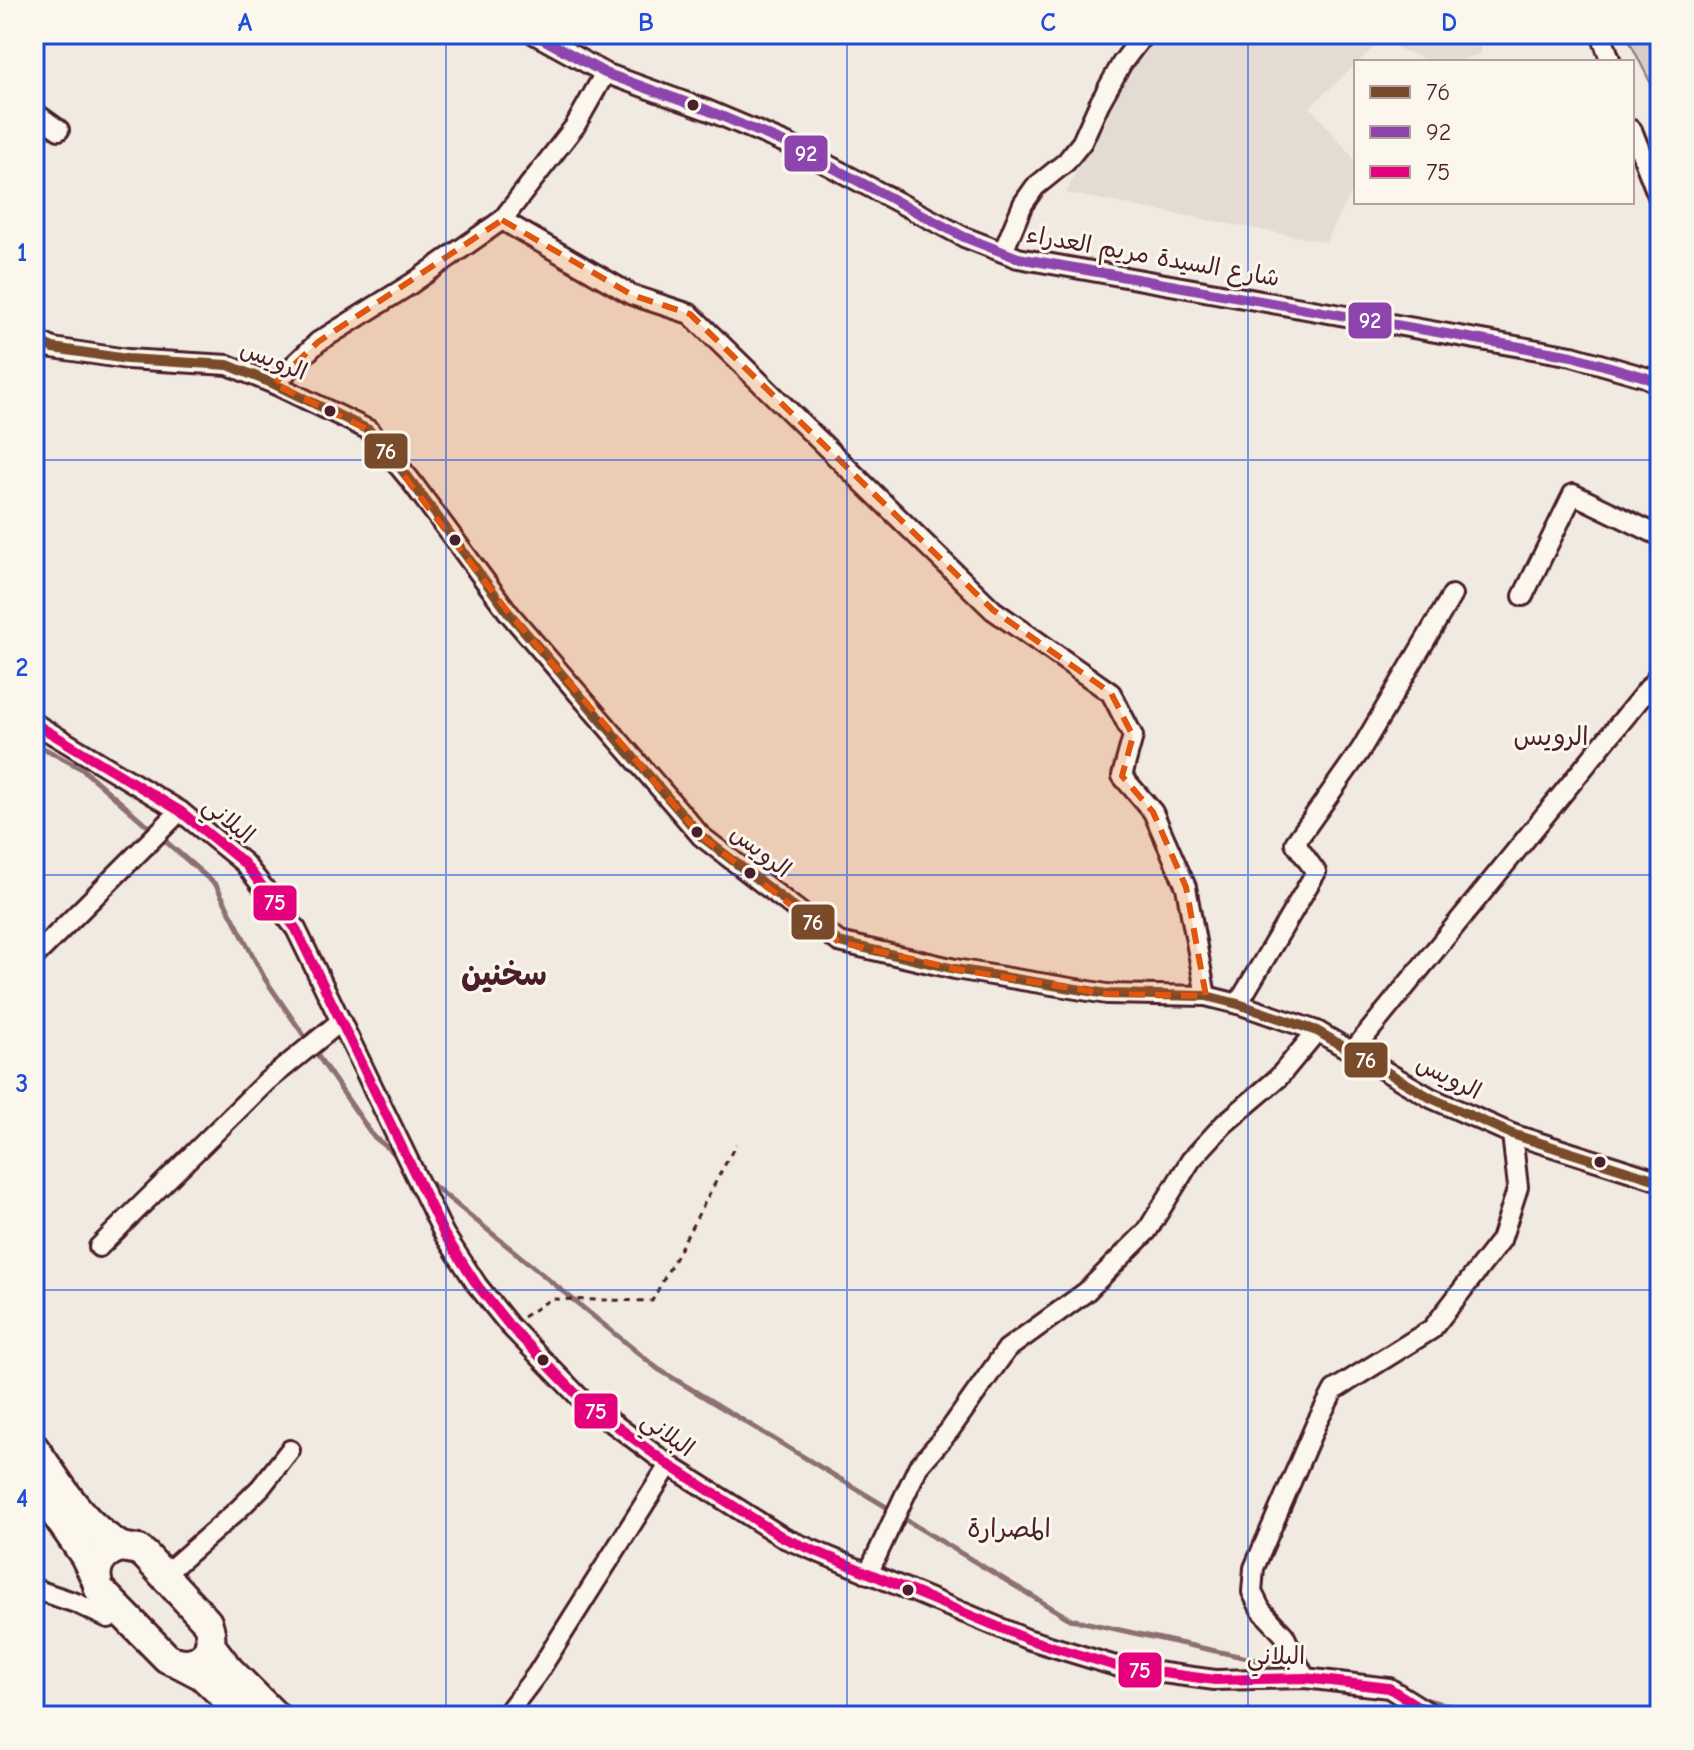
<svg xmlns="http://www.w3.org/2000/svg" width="1694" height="1750" viewBox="0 0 1694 1750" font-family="'Comic Neue','Playpen Sans Arabic',sans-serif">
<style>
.built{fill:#e4dbd2}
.green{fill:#d8ccc6;stroke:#917678;stroke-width:2}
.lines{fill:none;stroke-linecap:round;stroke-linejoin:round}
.stream{stroke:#8c6f72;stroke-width:5}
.minor-casing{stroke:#4a1f2b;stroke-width:24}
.primary-casing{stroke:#4a1f2b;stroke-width:34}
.path{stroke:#4a1f2b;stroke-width:3;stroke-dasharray:6 6;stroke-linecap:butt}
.minor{stroke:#fbf7ec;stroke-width:18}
.primary{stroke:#fbf7ec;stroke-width:28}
.bus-1-casing{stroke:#fbf7ec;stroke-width:16}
.bus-2-casing{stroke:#fbf7ec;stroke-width:16}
.bus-3-casing{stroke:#fbf7ec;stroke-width:16}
.bus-1{stroke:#7a4b2a;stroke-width:10}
.bus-2{stroke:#8e44ad;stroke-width:10}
.bus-3{stroke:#e5007d;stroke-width:10}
.marked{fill:#e0560e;fill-opacity:0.2;stroke:#e0560e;stroke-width:6;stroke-dasharray:16 10;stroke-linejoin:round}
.grid{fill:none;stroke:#1d4ed8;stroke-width:2;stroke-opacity:0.55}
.bus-dot{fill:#4a1f2b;stroke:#fbf7ec;stroke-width:3}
.labels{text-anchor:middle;stroke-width:6;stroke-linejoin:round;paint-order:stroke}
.street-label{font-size:24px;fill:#4a1f2b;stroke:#fbf7ec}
.neighbourhood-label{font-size:26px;fill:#4a1f2b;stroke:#fbf7ec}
.district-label{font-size:32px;font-weight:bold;fill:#4a1f2b;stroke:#fbf7ec}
.line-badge{stroke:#fbf7ec;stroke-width:3}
.badge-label{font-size:22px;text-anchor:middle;font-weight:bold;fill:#fff}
.neatline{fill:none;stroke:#1d4ed8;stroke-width:3}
.grid-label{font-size:26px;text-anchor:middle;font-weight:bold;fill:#1d4ed8}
</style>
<rect width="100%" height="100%" fill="#f0eae0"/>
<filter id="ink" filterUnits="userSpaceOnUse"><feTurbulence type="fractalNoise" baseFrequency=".0125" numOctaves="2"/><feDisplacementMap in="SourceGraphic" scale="16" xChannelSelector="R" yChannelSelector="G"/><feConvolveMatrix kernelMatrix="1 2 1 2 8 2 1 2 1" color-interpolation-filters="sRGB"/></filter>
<g filter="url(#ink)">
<!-- built -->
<path class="built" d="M1147 34H1478L1481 54 1453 62H1431L1381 41 1358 62H1356V64L1310 107 1356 161V183L1326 242 1066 193 1136 49Z"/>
<!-- green -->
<path class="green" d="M1626 34H1660V102Z"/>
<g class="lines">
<!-- stream -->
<g class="stream">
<path d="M34 743 82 769 216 885 265 979 373 1136 400 1158"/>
<path d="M423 1177 658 1369 893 1511"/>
<path d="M901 1517 1070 1619 1293 1668"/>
<path d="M1420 1698 1489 1716"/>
</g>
<defs>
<g id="minor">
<path d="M534 34 605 73 707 110 790 145 964 237 1018 258 1572 356 1645 377 1660 384"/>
<path d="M1601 34 1611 62"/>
<path d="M34 112 59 130"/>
<path d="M1632 130 1660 201"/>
<path d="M502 220 575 126 605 73"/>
<path d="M1003 252 1023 204 1035 187 1066 162 1082 142 1099 104 1122 63 1144 34"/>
<path d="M34 339 53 348 127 359 228 365 274 384 369 430 411 481 508 612 701 836 839 942 955 969 1107 994 1206 996 1238 1004 1317 1031 1431 1098 1512 1134 1660 1181"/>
<path d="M274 384 318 342 411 284 502 220 632 295 690 314 993 610 1111 693 1133 736 1122 776 1153 812 1186 887 1206 996"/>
<path d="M1523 596 1573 494 1660 536"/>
<path d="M34 723 180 811 244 863 296 929 444 1234 477 1285 509 1325 583 1401 669 1465 784 1538 1027 1639 1119 1667 1215 1680 1305 1678 1389 1688 1434 1716"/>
<path d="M34 957 180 811"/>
<path d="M1238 1004 1316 872 1295 843 1360 751 1452 595"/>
<path d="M1353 1051 1660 674"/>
<path d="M99 1247 266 1082 341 1021"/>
<path d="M868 1574 918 1467 949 1431 1007 1349 1086 1292 1147 1231 1191 1160 1224 1124 1278 1078 1317 1031"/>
<path d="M164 1575 239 1509 261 1487 290 1450"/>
<path d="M34 1589 76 1603 108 1618 122 1614"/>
<path d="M1305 1678 1284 1635 1261 1610 1252 1592 1254 1568 1316 1424 1334 1390 1432 1329 1501 1240 1518 1187 1512 1134"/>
<path d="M505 1716 537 1674 669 1465"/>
</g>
<g id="primary">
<path d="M34 1448C61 1486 80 1523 121 1547"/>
<path d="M34 1483 85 1556 96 1579"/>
<path d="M121 1547 139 1550 146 1556 207 1622C220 1653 194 1673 167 1658L99 1589C92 1568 100 1553 121 1547Z"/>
<path d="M210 1645 230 1671 275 1716"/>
<path d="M179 1663 202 1675 245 1716"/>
</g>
</defs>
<!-- minor casing -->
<use href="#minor" class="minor-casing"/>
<!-- primary casing -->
<use href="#primary" class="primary-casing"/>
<!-- path -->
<path class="path" d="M523 1317 551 1299 652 1301 736 1144"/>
<!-- minor -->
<use href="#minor" class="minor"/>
<!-- primary -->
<use href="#primary" class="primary"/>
<defs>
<path id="bus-1" d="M34 339 53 348 127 359 228 365 274 384 369 430 411 481 508 612 701 836 839 942 955 969 1107 994 1206 996 1238 1004 1317 1031 1431 1098 1512 1134 1660 1181"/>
<path id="bus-2" d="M534 34 605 73 707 110 790 145 964 237 1018 258 1572 356 1645 377 1660 384"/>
<path id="bus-3" d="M34 723 180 811 244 863 296 929 444 1234 477 1285 509 1325 583 1401 669 1465 784 1538 1027 1639 1119 1667 1215 1680 1305 1678 1389 1688 1434 1716"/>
</defs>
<!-- bus-1 casing -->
<use href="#bus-1" class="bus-1-casing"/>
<!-- bus-2 casing -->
<use href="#bus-2" class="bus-2-casing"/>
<!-- bus-3 casing -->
<use href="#bus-3" class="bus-3-casing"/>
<!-- bus-1 -->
<use href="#bus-1" class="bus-1"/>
<!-- bus-2 -->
<use href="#bus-2" class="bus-2"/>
<!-- bus-3 -->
<use href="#bus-3" class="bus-3"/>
</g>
</g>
<!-- marked area -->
<path class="marked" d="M502 220 632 295 690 314 993 610 1111 693 1133 736 1122 776 1153 812 1186 887 1206 996 1107 994 955 969 839 942 701 836 508 612 369 430 274 384 318 342Z"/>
<!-- grid -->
<path class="grid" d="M446 34V1716M847 34V1716M1248 34V1716M34 460H1660M34 875H1660M34 1290H1660"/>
<!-- markers -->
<g class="bus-dot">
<circle cx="693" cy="105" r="7"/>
<circle cx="330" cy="411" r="7"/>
<circle cx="455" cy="540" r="7"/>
<circle cx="697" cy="832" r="7"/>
<circle cx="750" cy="873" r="7"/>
<circle cx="1600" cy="1162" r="7"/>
<circle cx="543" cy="1360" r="7"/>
<circle cx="908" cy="1590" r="7"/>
</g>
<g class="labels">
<!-- street labels -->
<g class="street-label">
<text transform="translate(1153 256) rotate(10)" y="8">شارع السيدة مريم العدراء</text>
<text transform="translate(274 360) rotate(22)" y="8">الرويس</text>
<text transform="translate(229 820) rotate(40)" y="8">البلاني</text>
<text transform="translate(761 851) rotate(38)" y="8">الرويس</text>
<text transform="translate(1449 1077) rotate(27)" y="8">الرويس</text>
<text transform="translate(668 1434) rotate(36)" y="8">البلاني</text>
<text x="1276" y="1664">البلاني</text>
</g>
<!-- neighbourhood labels -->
<g class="neighbourhood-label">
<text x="1551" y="745">الرويس</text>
<text x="1009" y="1537">المصرارة</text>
</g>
<!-- district labels -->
<g class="district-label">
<text x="504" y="985">سخنين</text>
</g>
</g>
<g class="line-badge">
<rect x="783" y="134" width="46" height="39" rx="8" fill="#8e44ad"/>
<rect x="1347" y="301" width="46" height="39" rx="8" fill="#8e44ad"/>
<rect x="363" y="432" width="46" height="38" rx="8" fill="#7a4b2a"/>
<rect x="252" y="884" width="46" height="38" rx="8" fill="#e5007d"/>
<rect x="790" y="903" width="46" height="38" rx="8" fill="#7a4b2a"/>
<rect x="1343" y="1041" width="46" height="38" rx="8" fill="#7a4b2a"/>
<rect x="573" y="1392" width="46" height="38" rx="8" fill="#e5007d"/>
<rect x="1117" y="1651" width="46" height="38" rx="8" fill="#e5007d"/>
</g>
<g class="badge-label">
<text x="806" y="161">92</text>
<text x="1370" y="328">92</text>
<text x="386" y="459">76</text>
<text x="275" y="910">75</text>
<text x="813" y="930">76</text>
<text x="1366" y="1068">76</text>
<text x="596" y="1419">75</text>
<text x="1140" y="1678">75</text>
</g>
<!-- margin -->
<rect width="1694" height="1750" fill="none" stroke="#fbf7ec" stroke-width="88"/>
<!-- legend -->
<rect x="1354" y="60" width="280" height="144" fill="#fbf7ec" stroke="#b4a19f" stroke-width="2"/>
<rect x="1370" y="86" width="40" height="12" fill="#7a4b2a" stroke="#b4a19f" stroke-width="2"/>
<text x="1426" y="100" font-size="24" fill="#4a1f2b">76</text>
<rect x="1370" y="126" width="40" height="12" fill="#8e44ad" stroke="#b4a19f" stroke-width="2"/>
<text x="1426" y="140" font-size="24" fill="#4a1f2b">92</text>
<rect x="1370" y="166" width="40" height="12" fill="#e5007d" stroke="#b4a19f" stroke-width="2"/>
<text x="1426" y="180" font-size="24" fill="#4a1f2b">75</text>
<rect x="44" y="44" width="1606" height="1662" class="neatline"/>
<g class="grid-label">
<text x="245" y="31">A</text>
<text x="646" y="31">B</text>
<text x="1048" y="31">C</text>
<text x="1449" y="31">D</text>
<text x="22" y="261">1</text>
<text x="22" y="676">2</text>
<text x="22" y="1092">3</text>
<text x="22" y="1507">4</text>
</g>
</svg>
